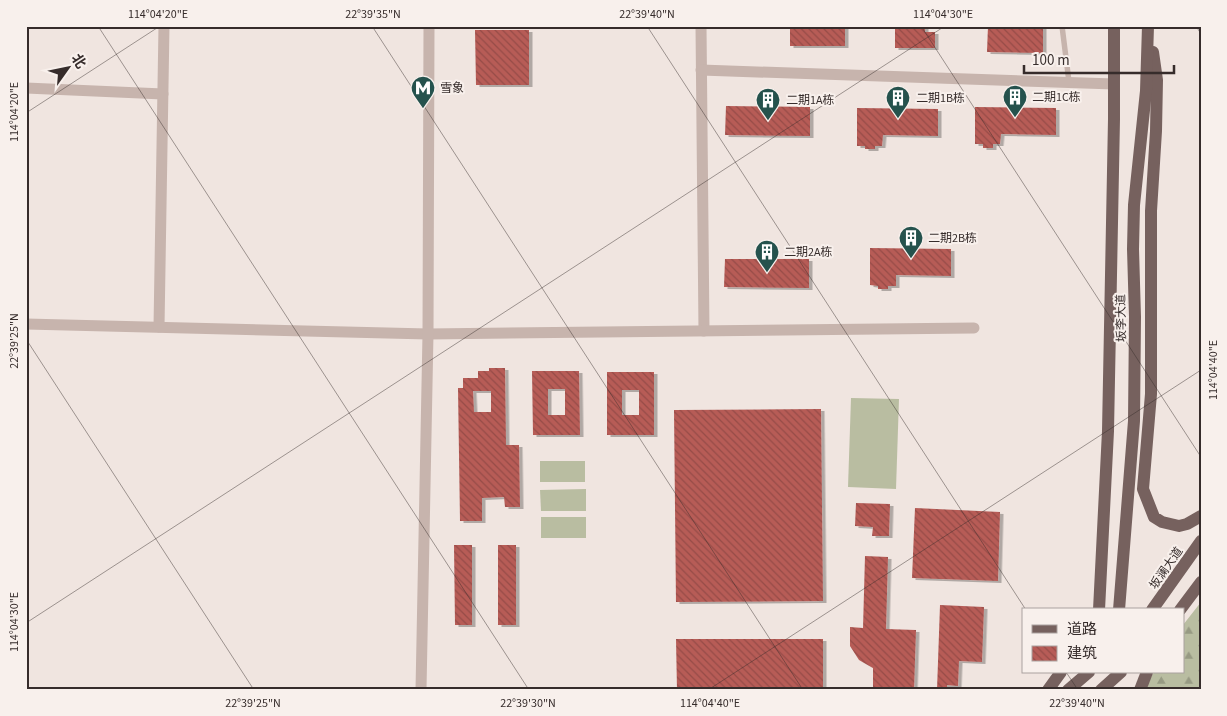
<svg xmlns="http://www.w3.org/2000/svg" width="1227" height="716" viewBox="0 0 1227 716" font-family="'Source Sans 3','Noto Sans SC',sans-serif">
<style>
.forest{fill:url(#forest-firs)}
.garden{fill:#b9bda1}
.building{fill:url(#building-back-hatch);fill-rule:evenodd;filter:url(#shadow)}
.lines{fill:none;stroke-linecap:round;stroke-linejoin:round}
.lane{stroke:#c7b4ad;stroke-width:5.5}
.street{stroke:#c7b4ad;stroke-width:11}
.primary{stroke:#76615e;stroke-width:12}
.ticks{fill:none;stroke:#362c2b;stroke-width:1;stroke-opacity:0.45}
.labels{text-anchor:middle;stroke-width:4;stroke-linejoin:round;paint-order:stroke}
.poi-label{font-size:12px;fill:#362c2b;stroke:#f8f0ec;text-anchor:start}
.street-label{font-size:12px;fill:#362c2b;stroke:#f8f0ec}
.neatline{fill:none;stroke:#362c2b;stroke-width:2}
.ticks-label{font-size:12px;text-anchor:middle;fill:#362c2b}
</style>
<defs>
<pattern id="forest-firs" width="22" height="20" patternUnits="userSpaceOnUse" patternTransform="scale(1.25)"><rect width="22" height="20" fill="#b9bda1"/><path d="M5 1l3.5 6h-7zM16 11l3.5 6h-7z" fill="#979a83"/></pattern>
<pattern id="building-back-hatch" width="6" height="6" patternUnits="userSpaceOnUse" patternTransform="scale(1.25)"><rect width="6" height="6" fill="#b75c57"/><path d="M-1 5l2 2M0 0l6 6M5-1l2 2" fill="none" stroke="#964c48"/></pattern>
<filter id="shadow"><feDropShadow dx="3.5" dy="2" stdDeviation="0" flood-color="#0004"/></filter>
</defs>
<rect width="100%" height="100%" fill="#f0e5e0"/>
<!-- forest -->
<path class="forest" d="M1201 602V690H1147L1148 682 1154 672H1183V625Z"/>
<!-- garden -->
<g class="garden">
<path d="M851 398 899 399 896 489 848 487Z"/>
<rect x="540" y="461" width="45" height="21"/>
<path d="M586 489V511H541L540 490Z"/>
<rect x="541" y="517" width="45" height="21"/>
</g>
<!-- building -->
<g class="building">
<rect x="790" y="26" width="55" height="20"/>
<path d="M895 26H925V32H935V48H895Z"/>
<path d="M988 26H1043V53L987 52Z"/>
<path d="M475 30H529V85H476Z"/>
<path d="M726 106 810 107V136L725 135Z"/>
<path d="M975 107 1056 108V135L1001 134 1000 144H993V148H983V144H975Z"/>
<path d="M857 108 938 109V136L883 135 882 146H875V149H865V146H857Z"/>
<path d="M870 248 951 249V276L896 275V286H888V289H878V286L870 285Z"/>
<path d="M725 259H809V288L724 287Z"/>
<path d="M489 368H505L506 445H519L520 507H505L504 497 482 498V521H460L458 388H463V378H478V371H489ZM473 391H491V412H474Z"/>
<path d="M532 371H579L580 435H533ZM548 389H565V415H548Z"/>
<path d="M607 372H654V435H607ZM622 390H639V415H622Z"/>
<path d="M821 409 823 601 676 602 674 410Z"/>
<path d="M856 503 890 504 889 536H872L873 527 855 526Z"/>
<path d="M915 508 1000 512 998 581 912 578Z"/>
<path d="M454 545H472V625H455Z"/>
<rect x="498" y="545" width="18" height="80"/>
<path d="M865 556 888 557 886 629 916 630 914 690H873V668L859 660 850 646V627L863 628Z"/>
<path d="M940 605 984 607 982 662 959 661 958 686 947 685V690H937Z"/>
<path d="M676 639H823V690H677Z"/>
</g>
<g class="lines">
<!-- lane -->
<path class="lane" d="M1062 26 1069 82"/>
<!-- street -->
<g class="street">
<path d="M701 26 704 331"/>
<path d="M701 70 1114 84"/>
<path d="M26 88 163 94"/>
<path d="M26 324 428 334 974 328"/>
<path d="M159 327 164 26"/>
<path d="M421 690 428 334 429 26"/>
</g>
<!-- primary -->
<g class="primary">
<path d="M1153 52 1157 80 1156 131 1151 211V394L1143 489 1154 517 1162 522 1179 526 1187 524 1201 516"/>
<path d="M1099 610 1108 431 1114 119V26"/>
<path d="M1119 610 1134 421 1135 317 1133 249 1134 205 1146 91 1148 26"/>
<path d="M1152 610 1201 541"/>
<path d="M1180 610 1201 582"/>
<path d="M1048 690 1061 672"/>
<path d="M1068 690 1089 672"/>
<path d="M1101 690 1121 672"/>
<path d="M1140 690 1147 672"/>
</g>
</g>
<!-- ticks -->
<path class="ticks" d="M98 26 529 690M372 26 803 690M647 26 1026 610M921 26 1201 457M1196 26 1201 34M26 113 160 26M26 339 254 690M26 623 945 26M1066 672 1078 690M708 690 1201 370"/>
<!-- icons -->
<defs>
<symbol id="metro-pin" viewBox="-11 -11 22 30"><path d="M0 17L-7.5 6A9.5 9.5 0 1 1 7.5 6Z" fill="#25524d" stroke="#f8f0ec"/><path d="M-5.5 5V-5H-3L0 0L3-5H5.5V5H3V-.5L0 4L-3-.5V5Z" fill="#fff"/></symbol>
<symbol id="building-pin" viewBox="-11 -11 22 30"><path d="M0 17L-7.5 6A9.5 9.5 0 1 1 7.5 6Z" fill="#25524d" stroke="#f8f0ec"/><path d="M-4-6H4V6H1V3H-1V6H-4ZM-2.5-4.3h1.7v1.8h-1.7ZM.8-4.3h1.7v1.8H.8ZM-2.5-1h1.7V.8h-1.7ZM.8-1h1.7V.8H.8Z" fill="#fff"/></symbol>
</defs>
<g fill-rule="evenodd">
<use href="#metro-pin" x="409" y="74" width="28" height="38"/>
<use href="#building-pin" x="1001" y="83" width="28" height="38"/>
<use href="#building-pin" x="884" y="84" width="28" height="38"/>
<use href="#building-pin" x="754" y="86" width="28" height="38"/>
<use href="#building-pin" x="897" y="224" width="28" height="38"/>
<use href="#building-pin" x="753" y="238" width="28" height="38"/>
</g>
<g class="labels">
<!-- poi labels -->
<g class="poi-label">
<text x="440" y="92">雪象</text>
<text x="1032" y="101">二期1C栋</text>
<text x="916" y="102">二期1B栋</text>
<text x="786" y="104">二期1A栋</text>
<text x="928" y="242">二期2B栋</text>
<text x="784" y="256">二期2A栋</text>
</g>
<!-- street labels -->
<g class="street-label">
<text transform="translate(1121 318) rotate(-91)" y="4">坂李大道</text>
<text transform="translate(1166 568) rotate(-55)" y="4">坂澜大道</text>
</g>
</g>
<!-- border -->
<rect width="1227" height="716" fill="none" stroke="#f8f0ec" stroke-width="55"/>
<!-- legend -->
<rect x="1022" y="608" width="162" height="65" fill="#f8f0ec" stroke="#aaa29f"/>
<rect x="1032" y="625" width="25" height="8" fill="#76615e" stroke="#aaa29f"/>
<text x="1067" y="634" font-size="15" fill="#362c2b">道路</text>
<rect x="1032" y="646" width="25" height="15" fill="url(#building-back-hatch)" stroke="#aaa29f"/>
<text x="1067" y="658" font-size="15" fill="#362c2b">建筑</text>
<!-- north arrow -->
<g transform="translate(68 68) rotate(57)" stroke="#f8f0ec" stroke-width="4" paint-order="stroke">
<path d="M0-4L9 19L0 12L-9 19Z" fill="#362c2b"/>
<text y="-8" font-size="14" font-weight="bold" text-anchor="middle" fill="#362c2b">北</text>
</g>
<!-- scale -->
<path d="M1024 65v8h150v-8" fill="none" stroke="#362c2b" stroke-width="2.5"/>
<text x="1032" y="65" font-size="15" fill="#362c2b" stroke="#f8f0ec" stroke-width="4" paint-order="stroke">100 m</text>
<rect x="28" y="28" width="1172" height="660" class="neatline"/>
<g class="ticks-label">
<text x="158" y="18">114°04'20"E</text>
<text x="373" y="18">22°39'35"N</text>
<text x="647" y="18">22°39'40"N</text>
<text x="943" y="18">114°04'30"E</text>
<text transform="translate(14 112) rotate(-90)" y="4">114°04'20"E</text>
<text transform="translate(14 341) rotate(-90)" y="4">22°39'25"N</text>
<text transform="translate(1213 370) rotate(-90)" y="4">114°04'40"E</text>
<text transform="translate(14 622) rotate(-90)" y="4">114°04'30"E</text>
<text x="253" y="707">22°39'25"N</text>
<text x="528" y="707">22°39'30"N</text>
<text x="710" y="707">114°04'40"E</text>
<text x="1077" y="707">22°39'40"N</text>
</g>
</svg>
